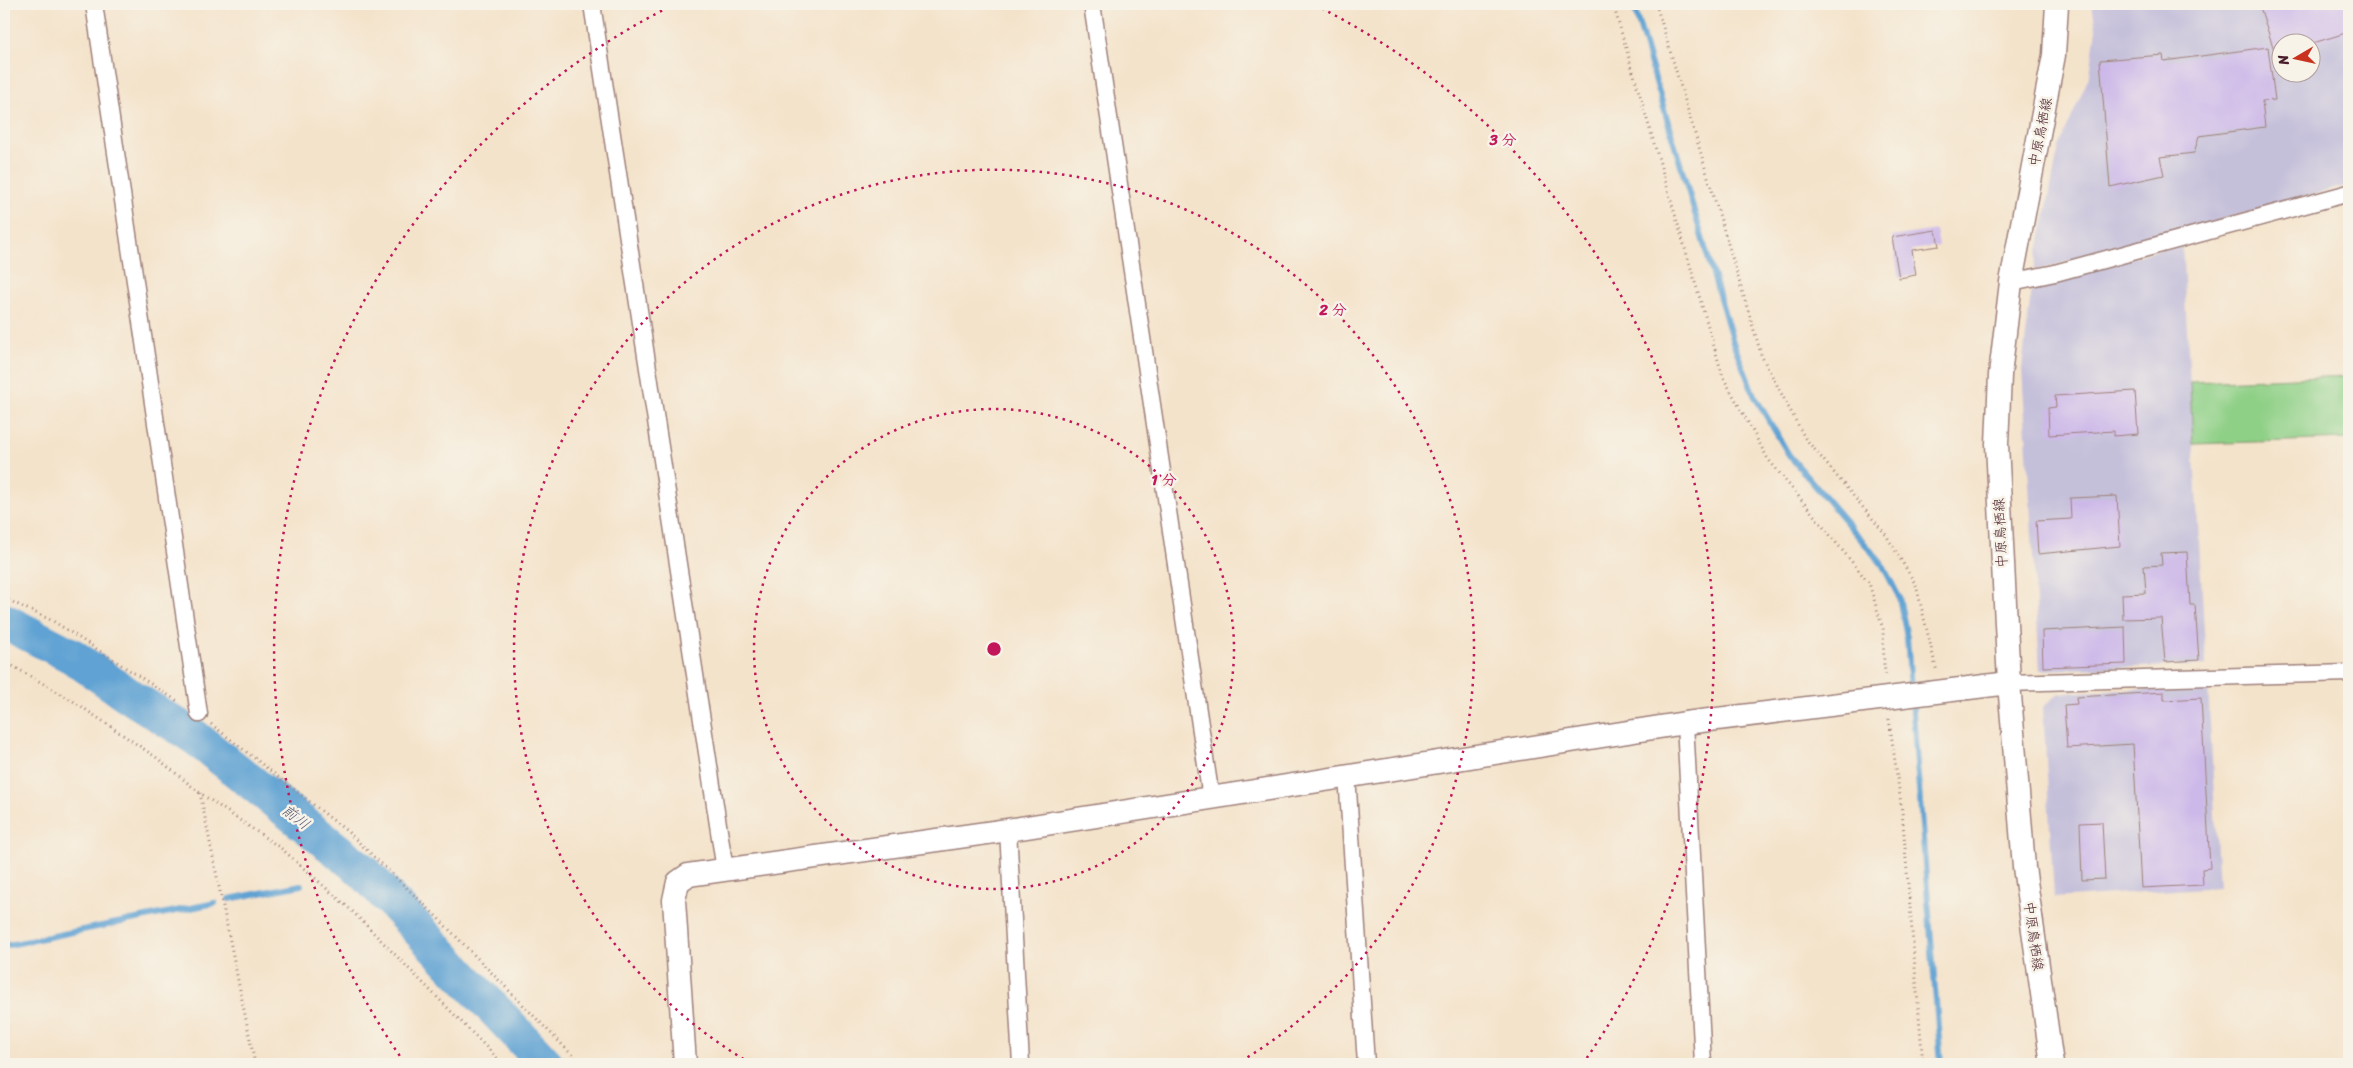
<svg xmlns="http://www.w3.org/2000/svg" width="2353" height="1068" viewBox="0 0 2353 1068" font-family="Sriracha,'Klee One',sans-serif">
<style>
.industrial{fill:#c5c0da;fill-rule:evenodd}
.green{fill:#8fd087;stroke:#6c7859}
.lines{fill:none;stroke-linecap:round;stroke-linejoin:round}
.stream{stroke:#5ea2d3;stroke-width:6}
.river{stroke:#5ea2d3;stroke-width:36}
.building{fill:#cdb9e9}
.street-casing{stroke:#9f817b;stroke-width:19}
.secondary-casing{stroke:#9f817b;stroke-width:25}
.path{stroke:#9f817b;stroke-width:3;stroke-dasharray:1 4;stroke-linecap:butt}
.street{stroke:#fff;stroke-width:16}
.secondary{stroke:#fff;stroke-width:22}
.ring{fill:none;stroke:#c2185b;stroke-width:2.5;stroke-dasharray:2.5 5}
.labels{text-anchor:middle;stroke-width:5;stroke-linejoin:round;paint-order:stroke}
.street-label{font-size:14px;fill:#4a1f2b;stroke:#f7f3e8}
.water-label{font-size:15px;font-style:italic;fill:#52536e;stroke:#f7f3e8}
.centre{fill:#c2185b;stroke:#f7f3e8;stroke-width:2.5}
.ring-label{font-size:15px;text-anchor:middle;font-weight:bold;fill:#c2185b;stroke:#f7f3e8;stroke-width:5;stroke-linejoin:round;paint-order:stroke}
</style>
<rect width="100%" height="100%" fill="#f7f3e8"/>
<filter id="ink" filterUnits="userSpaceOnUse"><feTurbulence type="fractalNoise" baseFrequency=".02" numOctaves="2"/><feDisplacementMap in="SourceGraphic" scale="10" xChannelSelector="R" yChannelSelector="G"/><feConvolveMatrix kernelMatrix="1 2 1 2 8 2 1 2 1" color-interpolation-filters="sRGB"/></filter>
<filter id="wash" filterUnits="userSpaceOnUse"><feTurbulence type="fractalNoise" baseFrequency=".0096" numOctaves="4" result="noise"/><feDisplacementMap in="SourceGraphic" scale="20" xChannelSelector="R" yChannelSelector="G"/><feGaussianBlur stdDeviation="1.12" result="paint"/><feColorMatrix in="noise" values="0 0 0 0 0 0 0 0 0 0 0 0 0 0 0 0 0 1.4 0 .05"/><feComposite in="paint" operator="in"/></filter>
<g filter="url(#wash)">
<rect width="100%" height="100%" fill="#f4e3cb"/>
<!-- industrial -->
<g class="industrial">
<path d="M2092 4H2349V185L2034 271 2059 147 2090 74 2096 29ZM2280 42H2310V72H2280Z"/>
<path d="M2182 244 2206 665 2040 670 2022 369 2032 284Z"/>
<path d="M2208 686 2219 887 2054 898 2043 707 2059 693Z"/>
</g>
<!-- green -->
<path class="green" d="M2349 376V439L2193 444 2190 382Z"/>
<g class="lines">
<!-- stream -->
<g class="stream">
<path d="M1633 4 1733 342 1754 395 1789 455 1882 564 1899 597 1907 638 1941 1064"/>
<path d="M229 899 301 885"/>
<path d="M4 946 215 903"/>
</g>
<!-- river -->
<path class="river" d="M4 621 72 656 131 697 192 735 363 871 546 1064"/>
</g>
<g id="blocks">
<!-- building -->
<g class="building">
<path d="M2259 4H2349V32L2310 44V42H2280V54L2276 56Z"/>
<path d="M2268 47 2275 100 2262 101 2265 127 2199 136 2194 153 2160 157 2164 175 2110 187 2100 60 2163 55 2164 61Z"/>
<path d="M1936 230 1939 246 1912 250 1916 275 1899 278 1892 237Z"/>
<path d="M2135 391 2138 434 2114 436V431L2049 435 2048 408 2056 407 2055 396Z"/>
<path d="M2117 496 2120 546 2038 554 2036 521 2071 519 2070 498Z"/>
<path d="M2187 552 2190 605H2195L2199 660 2165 662 2161 618 2123 619 2122 594 2146 593 2144 566 2162 565 2161 553Z"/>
<path d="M2125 627 2126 664 2043 667 2042 631Z"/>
<path d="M2164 692V700L2201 698 2210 868 2202 869 2203 885 2141 888 2133 744 2067 748 2064 705 2077 704 2076 697Z"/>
<path d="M2102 822 2105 879 2082 880 2080 823Z"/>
</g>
</g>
</g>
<g filter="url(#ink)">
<use href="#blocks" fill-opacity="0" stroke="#9f817b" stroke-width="1"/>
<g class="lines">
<defs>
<g id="street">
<path d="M94 4 199 714"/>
<path d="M592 4 725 870"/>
<path d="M1092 4 1211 798"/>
<path d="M2011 282 2055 273 2349 193"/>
<path d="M2009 683 2349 673"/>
<path d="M1685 723 1703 1064"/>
<path d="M1347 775 1366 1064"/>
<path d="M1008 830 1021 1064"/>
</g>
<g id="secondary">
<path d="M685 1064 674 900 678 882 688 875 1008 830 1685 723 2009 683"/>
<path d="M2052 1064 2024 867 2009 683 1997 444 2000 375 2011 282 2054 55 2057 4"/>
</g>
</defs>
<!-- street casing -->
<use href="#street" class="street-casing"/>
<!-- secondary casing -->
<use href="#secondary" class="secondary-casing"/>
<!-- path -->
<g class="path">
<path d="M1613 4 1723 377 1768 459 1869 583 1883 629 1884 664 1886 678"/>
<path d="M1656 4 1762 357 1805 438 1886 535 1916 585 1937 672"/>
<path d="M4 598 53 621 179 702"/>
<path d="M4 661 73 701 157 758 200 793 282 849 352 911 503 1064"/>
<path d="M1889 719 1902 811 1923 1064"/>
<path d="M211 724 348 832 433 913 581 1064"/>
<path d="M200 793 255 1064"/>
</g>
<!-- street -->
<use href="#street" class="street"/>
<!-- secondary -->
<use href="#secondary" class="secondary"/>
</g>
</g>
<!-- distance rings -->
<g class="ring">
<circle cx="994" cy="649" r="240"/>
<path d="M750 1063A480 480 0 1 1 1238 1063"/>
<path d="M404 1062A720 720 0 0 1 673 5M1315 5A720 720 0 0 1 1584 1062"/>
</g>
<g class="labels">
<!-- street labels -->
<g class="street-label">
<text transform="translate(2040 132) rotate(-79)" y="5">中原鳥栖線</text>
<text transform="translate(2000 533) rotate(-93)" y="5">中原鳥栖線</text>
<text transform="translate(2034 936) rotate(82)" y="5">中原鳥栖線</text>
</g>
<!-- water labels -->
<g class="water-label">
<text transform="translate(296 817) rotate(38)" y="5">前川</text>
</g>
</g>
<circle cx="994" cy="649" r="8" class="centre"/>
<g class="ring-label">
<text x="1503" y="145">3 分</text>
<text x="1333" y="315">2 分</text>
<text x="1164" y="485">1 分</text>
</g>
<!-- margin -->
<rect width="2353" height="1068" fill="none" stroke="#f7f3e8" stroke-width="20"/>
<!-- north arrow -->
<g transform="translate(2296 58) rotate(261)"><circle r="24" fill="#f7f3e8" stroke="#b29e9c"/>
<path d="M0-4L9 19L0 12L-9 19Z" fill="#c8321e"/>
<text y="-8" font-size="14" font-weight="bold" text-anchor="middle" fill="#4a1f2b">N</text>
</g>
</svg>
